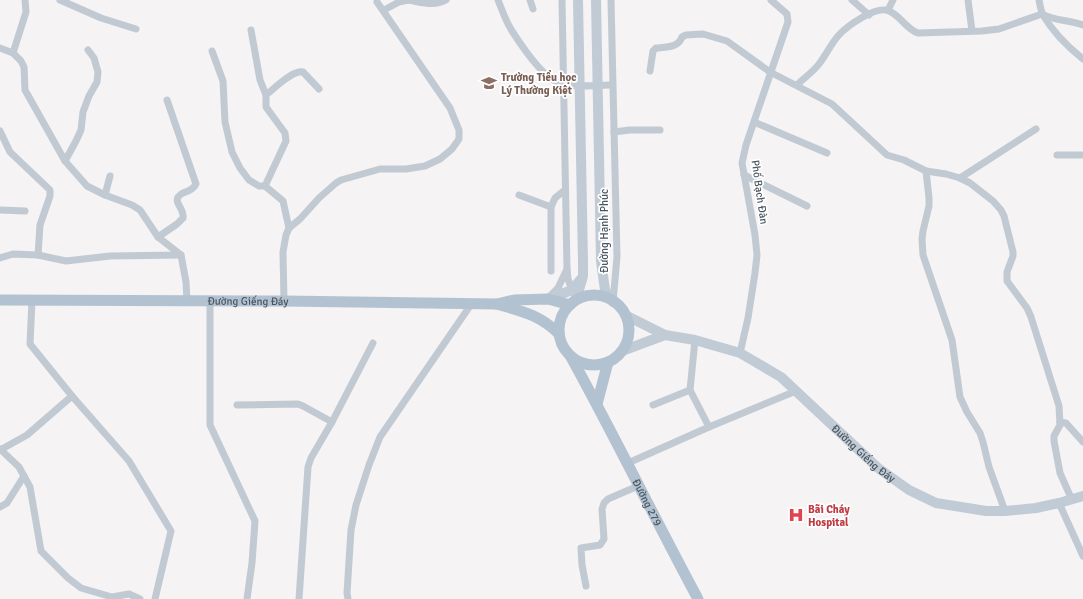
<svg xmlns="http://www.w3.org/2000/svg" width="1083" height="599" viewBox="0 0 1083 599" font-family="Signika,sans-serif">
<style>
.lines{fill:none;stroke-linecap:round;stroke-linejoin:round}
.minor{stroke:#c1cad2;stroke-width:7}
.secondary{stroke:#c1cbd6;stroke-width:10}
.primary{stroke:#b3c2d1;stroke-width:11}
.labels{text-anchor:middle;stroke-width:3.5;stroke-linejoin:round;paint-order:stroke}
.education-label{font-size:11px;font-weight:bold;fill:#785e54;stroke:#fff;text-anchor:start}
.street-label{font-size:11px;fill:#4a5661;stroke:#fff}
.health-label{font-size:11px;font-weight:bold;fill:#be3a42;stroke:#fff;text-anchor:start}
</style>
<rect width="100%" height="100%" fill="#f5f3f3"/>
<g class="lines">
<!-- minor -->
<g class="minor">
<path d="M60 0 101 18 136 29"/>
<path d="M408 0C421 2 433 7 446 0"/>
<path d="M498 0C502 10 506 22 512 31 521 45 544 79 560 83 576 88 596 85 612 85"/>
<path d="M530 0 533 9"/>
<path d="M562 0 567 269 568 279 573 293"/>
<path d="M611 0 617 257 613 302"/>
<path d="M852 0 869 15"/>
<path d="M968 0 972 31"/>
<path d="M1039 0C1040 5 1041 11 1043 15 1053 32 1068 47 1083 59"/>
<path d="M384 10 399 2 408 0"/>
<path d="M888 10 893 0"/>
<path d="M251 30 260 80 266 95"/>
<path d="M0 48 13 53 21 61 24 67 25 90 65 161 87 186 105 195 132 205 140 210 158 237 181 255 186 282 187 301"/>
<path d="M212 51 223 81 225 122 232 152 240 168 249 180 259 186H265L283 201 289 228"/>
<path d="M13 53 26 12 25 0"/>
<path d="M650 71 653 51 656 48C666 47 678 48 682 37L686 35 703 34 727 41 770 72 832 104 887 155 904 160 926 171 946 174 960 178 970 183 993 201 1001 210 1004 216 1013 252V256L1007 272V281L1027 308 1031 317 1059 406 1060 425 1054 436V441L1060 473 1072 500"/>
<path d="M797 85C804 78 813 72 819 64 826 55 831 44 838 36 847 26 876 5 889 11 901 16 906 29 918 33L982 31 999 29 1042 14C1055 21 1069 20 1083 25"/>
<path d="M754 122 827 153"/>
<path d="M0 131 10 152 50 190V196L40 225 38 255"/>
<path d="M614 132 630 130H660"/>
<path d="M1057 155H1083"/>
<path d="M65 161 76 141 81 130 83 112 89 96 97 82 98 72 94 58 88 50"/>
<path d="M926 171 929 198V206L923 231 922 239 923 255 952 340 960 397 967 412 980 433 983 442 989 467 1005 511"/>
<path d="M744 175 807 206"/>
<path d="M960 178 1036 129"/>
<path d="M265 186 286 141 285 133 266 107V95C274 89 292 70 303 72L319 89"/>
<path d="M105 195 110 176"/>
<path d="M519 195 551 207"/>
<path d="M0 210 25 211"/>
<path d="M158 237 177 224 183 218C185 207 169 201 183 193 188 191 194 189 196 184L167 100"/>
<path d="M0 258 13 254 38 255 66 261 110 256 181 255"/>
<path d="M551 271V207L555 198 565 190"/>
<path d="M549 297 558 288 567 269"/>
<path d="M32 300 30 344 72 396 129 461 171 531 155 599"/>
<path d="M210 301V425L255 521 252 563 247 599"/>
<path d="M284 301 283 252 286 235 289 228 300 219 319 198 336 183 341 180 380 169H406L425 166 440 159 452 149 459 139V130L450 108 377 2"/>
<path d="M695 340 690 390 709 427"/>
<path d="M740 353 748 318 755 273 757 255 755 235 742 163 746 145 788 22 787 14 771 0"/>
<path d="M237 405 298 404 303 406 332 422"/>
<path d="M653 405 690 390"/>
<path d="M1060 422 1066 423 1083 442"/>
<path d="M0 449 19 467 30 487 41 551 68 578 81 588 112 597 129 594 140 599"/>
<path d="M2 449 27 435 72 396"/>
<path d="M628 463 709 427 796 391"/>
<path d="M1059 503 1083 556"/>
<path d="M0 507 7 503 24 476"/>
<path d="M586 586 582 565 581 548 600 545 604 539 602 509 604 503 608 499 638 486"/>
<path d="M299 599 308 467 311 458 332 422 373 343"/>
<path d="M348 599 347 593 351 530 356 505 369 465 380 437 472 303"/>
</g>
<!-- secondary -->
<g class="secondary">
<path d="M596 0 601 261 605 290 613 302"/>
<path d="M548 299 572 290 580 280"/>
<path d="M576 300 583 276V261L578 0"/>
<path id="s1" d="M625 315 665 335 695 340 740 353 781 377 878 468 909 490 936 503 986 511H1005L1036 508 1059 503 1083 496"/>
<path d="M622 351 665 335"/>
</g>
<!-- primary -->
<g class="primary">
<circle cx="594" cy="330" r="35"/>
<path id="s2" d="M0 300 284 301 497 304C521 311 541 315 559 334"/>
<path d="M497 304 514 300 548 299 570 305"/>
<path id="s3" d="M571 357C615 437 655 519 698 599"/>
<path d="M597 404 608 362"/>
</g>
</g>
<!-- icons -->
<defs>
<symbol id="school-bare" viewBox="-9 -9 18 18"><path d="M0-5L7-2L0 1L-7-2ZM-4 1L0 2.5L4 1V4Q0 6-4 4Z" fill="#8d6e63" stroke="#fff" stroke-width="2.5" paint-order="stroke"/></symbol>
<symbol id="hospital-bare" viewBox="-9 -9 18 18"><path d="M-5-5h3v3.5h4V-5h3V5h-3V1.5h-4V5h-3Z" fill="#e0444e" stroke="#fff" stroke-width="2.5" paint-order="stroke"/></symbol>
</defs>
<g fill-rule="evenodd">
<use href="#school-bare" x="478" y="72" width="22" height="22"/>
<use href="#hospital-bare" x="785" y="504" width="22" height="22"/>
</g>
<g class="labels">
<!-- education labels -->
<g class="education-label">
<text x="501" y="81">Trường Tiểu học<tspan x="501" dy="13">Lý Thường Kiệt</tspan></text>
</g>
<!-- street labels -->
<g class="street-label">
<text transform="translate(760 192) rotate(82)" y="4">Phố Bạch Đàn</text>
<text transform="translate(604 231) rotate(-90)" y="4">Đường Hạnh Phúc</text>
<text dy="4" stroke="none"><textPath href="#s2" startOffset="248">Đường Giếng Đáy</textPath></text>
<text dy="4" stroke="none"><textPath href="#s1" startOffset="282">Đường Giếng Đáy</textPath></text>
<text dy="4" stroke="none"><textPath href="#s3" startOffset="164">Đường 279</textPath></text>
</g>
<!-- health labels -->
<g class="health-label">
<text x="808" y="513">Bãi Cháy<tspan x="808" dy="13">Hospital</tspan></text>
</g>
</g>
</svg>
